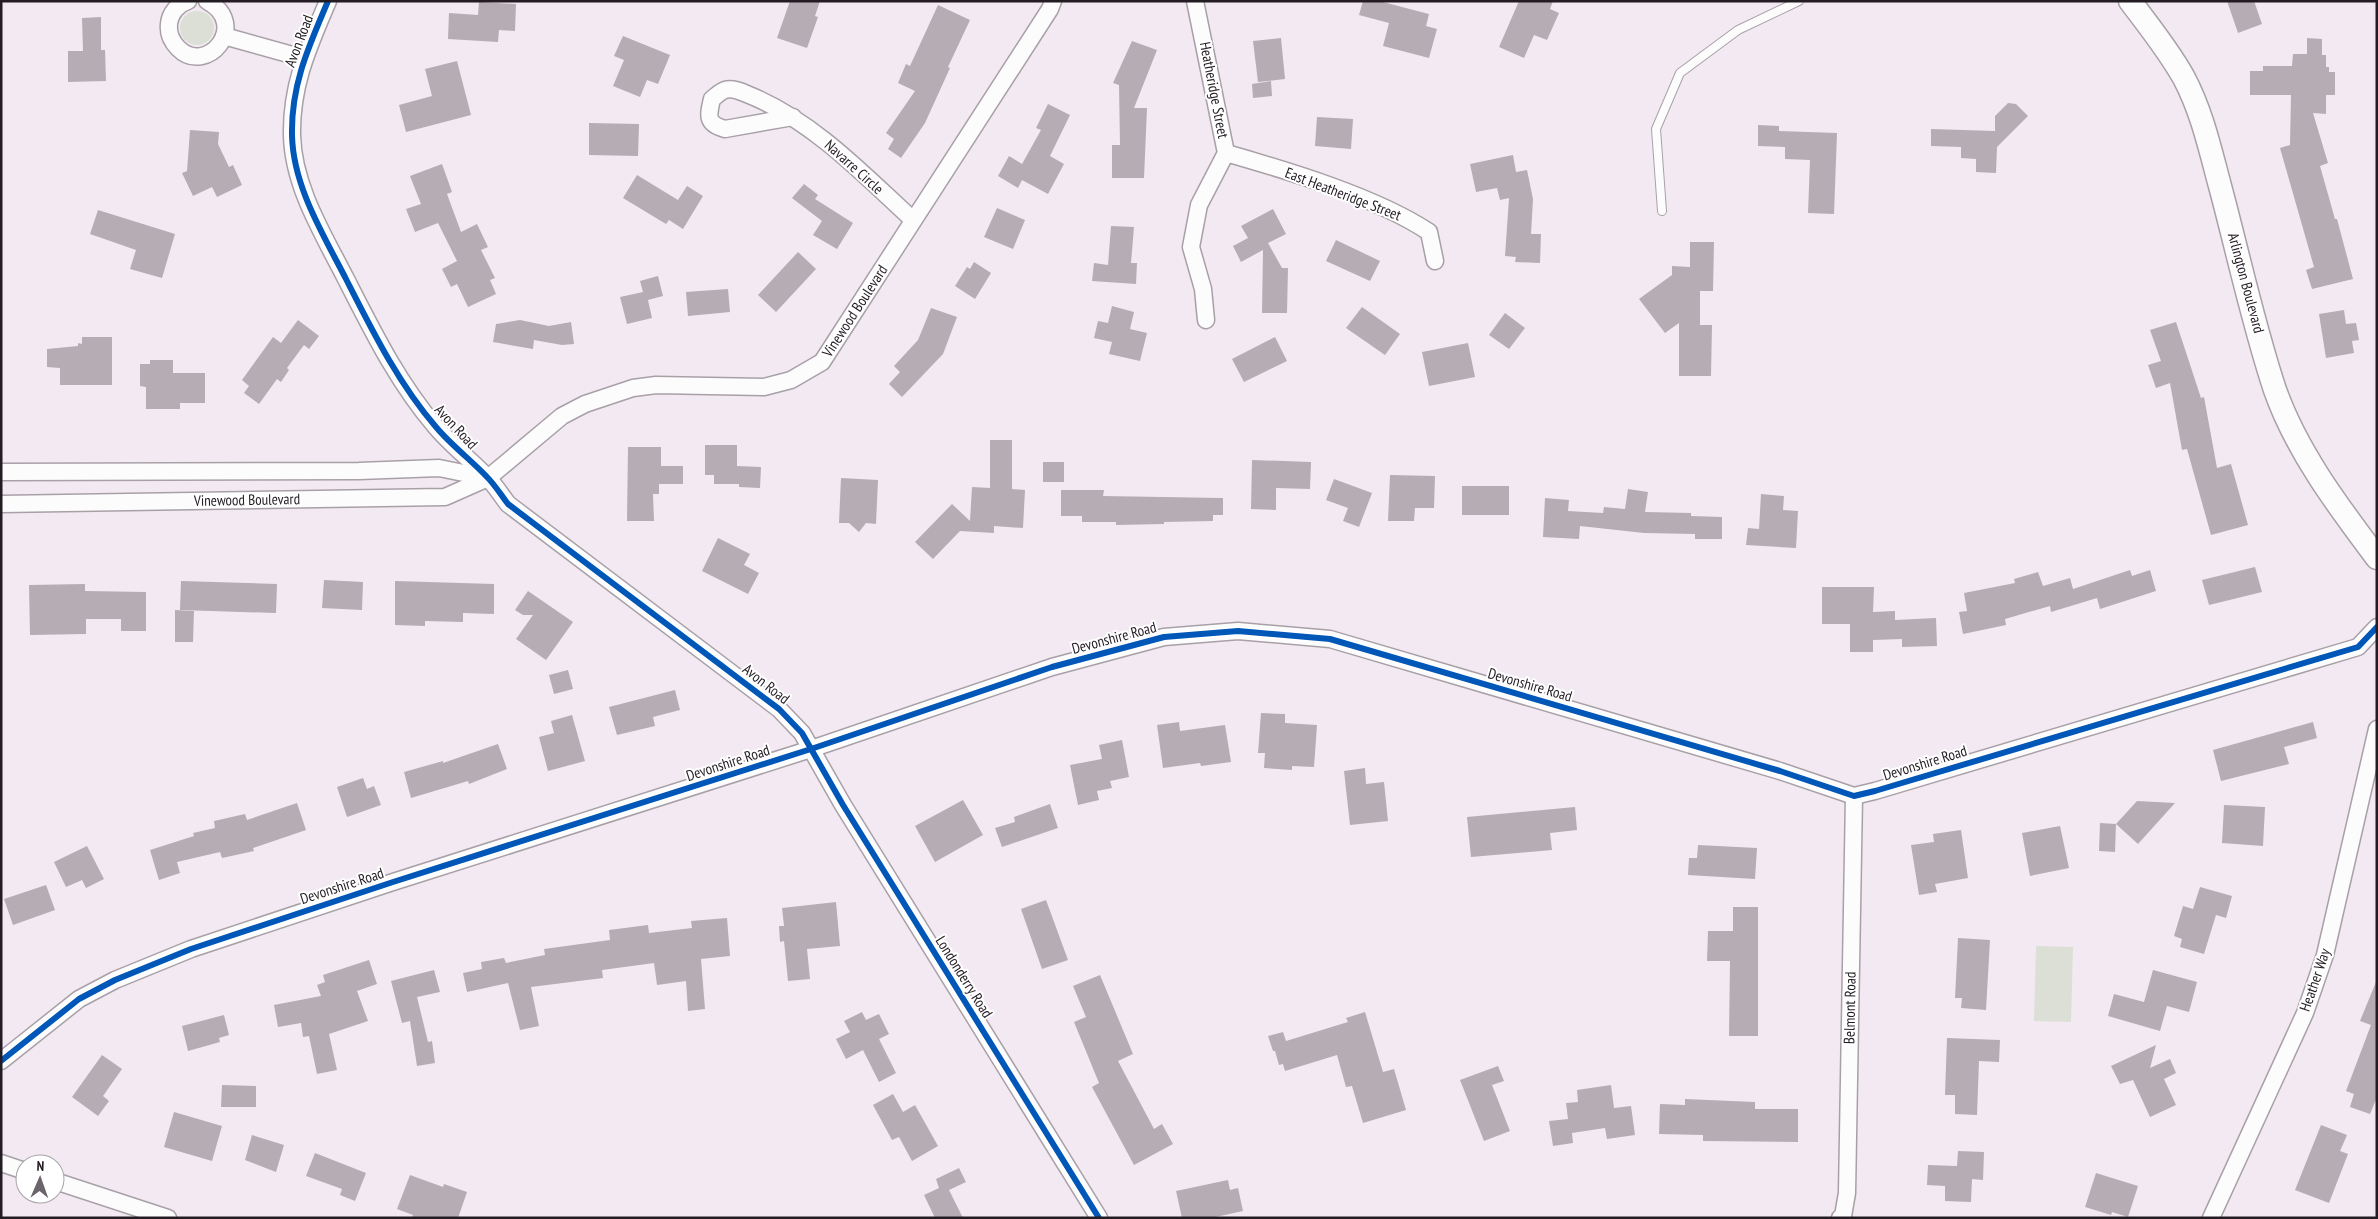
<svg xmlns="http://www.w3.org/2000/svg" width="2378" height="1219" viewBox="0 0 2378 1219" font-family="'PT Sans Narrow',sans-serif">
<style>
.green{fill:#dcdfd5}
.building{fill:#b5adb3}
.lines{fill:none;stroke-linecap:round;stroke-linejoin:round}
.lane-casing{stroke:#a8a0a7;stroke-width:10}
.street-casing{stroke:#a8a0a7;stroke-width:19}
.secondary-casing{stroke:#a8a0a7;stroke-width:25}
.lane{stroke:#fdfcfd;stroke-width:8}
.street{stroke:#fdfcfd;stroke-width:16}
.secondary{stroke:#fdfcfd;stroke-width:22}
.cycleway-casing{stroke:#fff;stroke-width:9}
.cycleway{stroke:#0057b8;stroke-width:6}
.labels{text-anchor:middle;stroke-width:4;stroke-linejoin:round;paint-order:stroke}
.street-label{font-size:15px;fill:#231d23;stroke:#fff}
</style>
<rect width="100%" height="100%" fill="#f3e9f2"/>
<!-- green -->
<g class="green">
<circle cx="197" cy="28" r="17"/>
<path d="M2036 946 2073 947 2071 1022 2034 1021Z"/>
</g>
<!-- building -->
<g class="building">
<path d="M790 1H820L815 16 818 17 807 48 777 38Z"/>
<path d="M1363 1H1379L1429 14 1426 26 1437 29 1429 58 1383 46 1389 23 1359 15Z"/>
<path d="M1519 1H1553L1550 9 1559 13 1547 40 1534 35 1524 58 1499 47Z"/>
<path d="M2227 1H2254L2262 24 2238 33Z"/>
<path d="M479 2 516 4 515 31 499 30 498 42 448 39 449 13 478 15Z"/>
<path d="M938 5 970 20 948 67 950 68 925 123 901 158 888 149 894 139 886 133 915 91 898 83 906 64 910 66Z"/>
<path d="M101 17V50H105L106 81 68 82V51H83L82 18Z"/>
<path d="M623 36 670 55 658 84 647 80 640 97 613 86 624 60 614 56Z"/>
<path d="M1281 38 1285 79 1258 82 1253 41Z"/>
<path d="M2307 38 2322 39V55H2326V67H2329V72H2335V95H2326V114L2313 113 2328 163 2320 166 2335 219H2337L2353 279 2312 289 2306 270 2314 267 2280 148 2290 145 2291 95H2250V71H2263V66H2292L2293 54H2307Z"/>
<path d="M1132 41 1157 50 1134 108H1147L1144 178H1112V145H1120L1119 85 1113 83Z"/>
<path d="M457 61 471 115 406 132 399 105 432 96 425 69Z"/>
<path d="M1271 81 1272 96 1253 98 1252 84Z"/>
<path d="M2008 103 2016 104 2028 116 1997 147 1996 173 1976 172V159L1961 158V147L1931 146V129L1995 131V116Z"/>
<path d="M1048 104 1070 115 1050 156 1064 164 1048 194 1022 180 1018 188 998 176 1009 156 1022 164 1041 130 1036 128Z"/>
<path d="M1317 117 1353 119 1351 149 1315 146Z"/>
<path d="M589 123 639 124 638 156 589 155Z"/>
<path d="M1758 125 1779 126V131L1837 133 1834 214 1808 213 1810 160 1785 159V147L1758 146Z"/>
<path d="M190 130 219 132 218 144 229 167 233 165 242 185 217 197 212 187 193 196 182 173 187 171Z"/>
<path d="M1513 155 1516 172 1527 170 1533 199 1531 234H1541L1540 263 1515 262 1516 257 1505 256 1509 198 1500 200 1497 188 1476 192 1470 164Z"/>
<path d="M442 164 452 192 447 194 461 232 477 224 488 247 481 250 495 278 490 280 496 294 468 307 457 284 451 287 442 269 457 261 438 223 415 232 406 209 421 204 410 176Z"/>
<path d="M637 175 678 200 687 186 703 196 683 229 669 220 666 224 623 198Z"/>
<path d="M804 184 818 195 815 199 853 223 837 249 813 235 822 221 792 198Z"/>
<path d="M997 208 1025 220 1013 249 984 237Z"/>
<path d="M1273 209 1286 234 1268 243 1282 268H1288L1287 313H1262L1263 250 1241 262 1233 246 1248 238 1241 226Z"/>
<path d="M98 210 175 234 162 278 130 269 136 250 90 234Z"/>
<path d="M1111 226 1134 227 1131 263H1137L1136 284 1092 281 1094 263 1108 265Z"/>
<path d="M1336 240 1380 261 1370 281 1326 261Z"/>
<path d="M1690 242H1714L1713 291H1700V325H1712L1711 376H1679V323L1665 333 1639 299 1672 275V266L1690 267Z"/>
<path d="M798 252 816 269 776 312 758 295Z"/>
<path d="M974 262 991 273 975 299 955 286 967 267 970 269Z"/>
<path d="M658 276 663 296 648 300 652 318 627 324 620 297 643 292 640 281Z"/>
<path d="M728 289 730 312 688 316 686 292Z"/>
<path d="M1112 306 1134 312 1130 329 1147 333 1140 361 1109 354 1112 342 1094 338 1098 321 1108 323Z"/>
<path d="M1362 307 1400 334 1385 355 1346 328Z"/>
<path d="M931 308 957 317 943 354 902 397 889 384 900 372 894 366 918 340Z"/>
<path d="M2344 310 2346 324 2356 323 2359 340 2352 341 2354 353 2326 358 2319 314Z"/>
<path d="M1505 313 1525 328 1509 349 1489 335Z"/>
<path d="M298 320 319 336 309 349 304 345 287 368 289 370 281 382 277 379 259 404 244 393 249 386 242 380 273 337 281 343Z"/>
<path d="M520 320 549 326 571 322 574 344 562 345 534 340 533 349 493 342 496 324Z"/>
<path d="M2176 322 2201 398 2204 397 2217 468 2231 464 2248 525 2211 535 2187 449 2182 450 2170 383 2156 388 2148 365 2161 361 2150 330Z"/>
<path d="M82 337H112V385H60V368L47 367V349L78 346V343L82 344Z"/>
<path d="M1275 337 1287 361 1244 382 1232 359Z"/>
<path d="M1468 343 1475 377 1429 386 1422 352Z"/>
<path d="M150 360H173V373H205V403H180V409H146V387L140 386V364H150Z"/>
<path d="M990 440H1012V489L1025 490 1023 528 994 526V533L960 531 933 559 915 542 952 504 970 521 972 487 990 488Z"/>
<path d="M705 445H737V466L761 467 760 488 739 487V484H714V475H705Z"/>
<path d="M628 447H661V466H683V484H659V494H653L654 521H627Z"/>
<path d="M1252 460 1311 462 1310 489 1276 488V510L1251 509Z"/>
<rect x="1043" y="462" width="21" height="20"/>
<path d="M1390 475 1435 476 1434 508H1415L1414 521H1388Z"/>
<path d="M841 478 878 480 876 524 866 523 859 532 849 523H839Z"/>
<path d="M1334 479 1372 493 1359 527 1343 521 1348 508 1326 500Z"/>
<rect x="1462" y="486" width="47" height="29"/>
<path d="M1628 489 1648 492 1645 512 1691 513V516L1722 517V539H1695V534L1644 533 1580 526 1579 539 1543 537 1545 498 1569 500 1568 511 1603 513 1604 507 1625 509Z"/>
<path d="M1061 490H1104L1103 496 1223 498V515H1213V521L1164 522V524L1116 525V522H1082V516H1061Z"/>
<path d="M1761 494 1784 496 1783 510 1798 511 1796 548 1746 545 1748 528 1759 529Z"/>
<path d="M718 538 750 554 744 565 759 573 748 594 702 571Z"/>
<path d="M2255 567 2262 592 2209 605 2202 580Z"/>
<path d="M2130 570 2132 576 2150 570 2156 591 2100 609 2097 598 2051 612 2050 606 2005 619 2006 625 1963 634 1959 612 1967 611 1964 593 2015 583 2014 579 2038 572 2043 586 2070 578 2073 589Z"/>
<path d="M324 580 363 582 362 610 322 608Z"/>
<path d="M181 581 277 584 276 613 180 610Z"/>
<path d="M395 581 494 584V614L463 613V622L425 621V626L395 625Z"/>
<path d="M85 584V591L146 592V631H121V619H86V634L30 635 29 585Z"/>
<path d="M1822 587H1874L1873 612 1895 611V620L1936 618 1937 646 1902 647V639L1873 640V652H1850V624H1822Z"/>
<path d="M528 591 573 622 546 660 516 639 533 615H523L515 610Z"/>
<path d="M175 610 194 611 193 642H175Z"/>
<path d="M568 670 573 689 554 694 549 675Z"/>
<path d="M675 690 680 710 653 717 655 726 617 735 609 707Z"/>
<path d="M1261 713 1285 714V723L1317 725 1314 767 1292 766V770L1264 768 1265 753H1258Z"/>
<path d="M572 715 585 761 548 771 539 737 554 733 551 721Z"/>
<path d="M1179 722 1180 731 1225 725 1231 762 1201 766 1200 763 1163 768 1157 725Z"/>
<path d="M2313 722 2317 738 2284 747 2289 764 2221 781 2213 750Z"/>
<path d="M1122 740 1129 777 1110 781 1112 788 1097 791 1099 800 1078 805 1070 765 1102 759 1099 745Z"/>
<path d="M498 744 507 769 469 784 468 781 411 798 404 772 443 761V763Z"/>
<path d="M1365 768 1366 784 1384 782 1388 821 1350 825 1344 771Z"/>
<path d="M363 778 367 789 374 786 381 805 347 817 337 787Z"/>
<path d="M963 800 983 835 935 862 915 826Z"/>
<path d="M2137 801 2175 803 2138 844 2116 824Z"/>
<path d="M297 803 306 830 253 848 254 851 222 858 220 852 177 862 180 873 159 880 150 850 194 836 193 833 215 828 214 821 245 814 247 820Z"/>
<path d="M1050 804 1058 828 1002 847 995 828 1015 822 1014 817Z"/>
<path d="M2224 805 2265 807 2263 846 2222 843Z"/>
<path d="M1575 807 1577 830 1550 833 1552 850 1471 857 1467 817Z"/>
<path d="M2100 823 2116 824 2115 852 2099 851Z"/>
<path d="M2060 826 2069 868 2030 876 2022 833Z"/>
<path d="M1961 830 1968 878 1935 884 1937 892 1919 895 1911 845 1934 842 1933 834Z"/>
<path d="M1698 845 1757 848 1755 879 1688 875 1689 858H1697Z"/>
<path d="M87 846 104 879 86 888 82 880 66 887 54 862Z"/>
<path d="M46 885 55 910 13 925 4 899Z"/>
<path d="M2200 887 2232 896 2226 918 2216 915 2204 954 2180 947 2182 939 2174 936 2183 906 2193 909Z"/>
<path d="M1046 900 1068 960 1042 969 1021 909Z"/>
<path d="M836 902 840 946 807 949 810 979 788 981 784 941 780 942 779 926H784L782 908Z"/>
<path d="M1733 907H1758V1036H1729L1730 961H1707L1708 931H1733Z"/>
<path d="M727 918 730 956 701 959 705 1009 688 1011 686 981 657 985 654 963 602 970 603 978 531 987 539 1026 520 1030 508 983 467 992 463 973 482 969 481 962 504 958 506 963 545 955 544 949 610 940 609 930 648 925 649 933 692 928 691 921Z"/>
<path d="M1958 938 1990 940 1986 1010 1961 1008 1962 998H1955Z"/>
<path d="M369 960 377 984 357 991 368 1021 329 1034 337 1070 317 1074 309 1036 303 1037 301 1023 278 1027 274 1005 321 996 317 985 325 982 323 975Z"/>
<path d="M434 970 440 992 417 997 428 1042 432 1041 435 1063 417 1066 410 1021 402 1023 391 981Z"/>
<path d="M2153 970 2197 982 2189 1012 2167 1006 2160 1031 2108 1016 2114 994 2144 1002Z"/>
<path d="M1100 975 1133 1054 1118 1061 1154 1129 1162 1124 1173 1144 1134 1165 1092 1087 1099 1083 1074 1022 1086 1017 1073 986Z"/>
<path d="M2376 982 2377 1097 2370 1114 2350 1107 2354 1094 2346 1091 2371 1025 2360 1021Z"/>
<path d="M862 1012 866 1020 879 1014 889 1034 879 1039 896 1073 879 1082 863 1050 846 1059 836 1039 850 1032 844 1021Z"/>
<path d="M1365 1012 1383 1072 1394 1069 1406 1110 1363 1123 1352 1086 1346 1087 1337 1055 1285 1071 1283 1064 1279 1065 1275 1051H1273L1268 1036 1283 1032 1286 1041 1348 1022 1346 1018Z"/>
<path d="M224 1015 229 1035 219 1038 220 1042 188 1051 182 1026Z"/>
<path d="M1947 1038 2000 1040 1999 1062 1979 1061 1977 1115 1955 1114V1095H1945Z"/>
<path d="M2156 1045 2150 1068 2170 1059 2176 1073 2164 1079 2176 1105 2150 1117 2133 1080 2120 1084 2111 1066Z"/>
<path d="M102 1055 122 1069 103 1096 109 1101 98 1116 72 1097Z"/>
<path d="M1498 1066 1504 1081 1492 1085 1510 1131 1484 1141 1460 1080Z"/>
<path d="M222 1085 256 1086V1107H221Z"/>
<path d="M1611 1085 1614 1108 1631 1106 1635 1135 1607 1139 1605 1128 1572 1133 1573 1143 1553 1146 1549 1121 1568 1119 1566 1103 1578 1102 1577 1090Z"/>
<path d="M893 1094 903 1112 915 1105 938 1146 912 1161 899 1137 892 1140 873 1105Z"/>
<path d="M1685 1099 1755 1102V1109H1798V1142L1703 1141V1135L1659 1134 1660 1104 1685 1105Z"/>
<path d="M174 1112 222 1126 212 1161 164 1147Z"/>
<path d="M2321 1125 2347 1135 2340 1151 2348 1154 2329 1203 2295 1190Z"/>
<path d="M252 1135 284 1145 276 1172 245 1160Z"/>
<path d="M1958 1151 1984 1152 1983 1180 1972 1179 1971 1202 1945 1201V1186L1927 1185 1928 1165 1957 1166Z"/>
<path d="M315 1153 366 1173 355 1201 340 1195 342 1189 306 1176Z"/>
<path d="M959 1168 966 1182 949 1190 963 1218H935L924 1195 939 1188 936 1179Z"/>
<path d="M2096 1173 2138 1186 2128 1217 2112 1212 2111 1215 2085 1207Z"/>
<path d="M410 1175 443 1187 444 1184 467 1192 458 1218H412L413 1215 397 1209Z"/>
<path d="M1228 1180 1230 1190 1238 1188 1243 1211 1211 1218H1182L1176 1191Z"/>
</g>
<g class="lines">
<defs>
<path id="lane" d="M1662 211 1656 129 1680 73 1738 30 1799 1"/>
<g id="street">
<path d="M188 1C178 4 170 13 169 24 168 33 171 41 178 48 206 77 251 25 207 1"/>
<path d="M328 1C309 46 291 84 292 135 293 186 323 234 346 279 372 330 398 383 436 427 451 445 471 460 487 477 495 485 501 495 508 504L779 709 802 733 843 805 1099 1218"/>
<path d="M1195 1 1226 153 1199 205 1191 247 1203 289 1206 320"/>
<path d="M224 36 303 58"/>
<path d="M793 117 725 129C706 124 708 116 712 99 716 96 721 91 725 90 734 87 746 94 754 97 816 124 864 175 913 220"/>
<path d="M1226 153C1289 171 1376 197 1429 232L1435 261"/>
<path d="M1 472 359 471 439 468 488 478"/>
<path d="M1 504 445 497 488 478 562 416 585 404 633 388 656 385 764 387 791 380 822 362 1050 9 1053 1"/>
<path d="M1 1061 79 999 115 980 191 949 393 882 811 749 1052 667 1164 637 1238 631 1330 639 1780 771 1854 796 1875 791 2358 647 2377 627"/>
<path d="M1 1163 25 1171"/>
<path d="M55 1181 168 1218"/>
<path d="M1840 1218 1843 1216 1847 1193 1854 796"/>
<path d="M2211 1218 2305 1013 2325 955 2377 729"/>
</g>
<path id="secondary" d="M2130 1C2149 26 2169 51 2184 78 2202 112 2210 149 2220 186 2238 253 2253 324 2275 390 2297 452 2338 506 2377 558"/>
</defs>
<!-- lane casing -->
<use href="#lane" class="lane-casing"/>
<!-- street casing -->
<use href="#street" class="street-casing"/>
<!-- secondary casing -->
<use href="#secondary" class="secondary-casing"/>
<!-- lane -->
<use href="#lane" class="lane"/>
<!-- street -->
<use href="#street" class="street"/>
<!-- secondary -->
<use href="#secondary" class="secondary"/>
<defs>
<g id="cycleway">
<path d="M328 1C309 46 291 84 292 135 293 186 323 234 346 279 372 330 398 383 436 427 451 445 471 460 487 477 495 485 501 495 508 504L779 709 802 733 843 805 1099 1218"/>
<path d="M1 1061 79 999 115 980 191 949 393 882 811 749 1052 667 1164 637 1238 631 1330 639 1780 771 1854 796 1875 791 2358 647 2377 627"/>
</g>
</defs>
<!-- cycleway casing -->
<use href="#cycleway" class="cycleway-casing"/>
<!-- cycleway -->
<use href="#cycleway" class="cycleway"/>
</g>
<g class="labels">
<!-- street labels -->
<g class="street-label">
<text transform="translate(299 41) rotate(-69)" y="5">Avon Road</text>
<text transform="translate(1214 90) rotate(79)" y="5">Heatheridge Street</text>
<text transform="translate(854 167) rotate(42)" y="5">Navarre Circle</text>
<text transform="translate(1343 194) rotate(21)" y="5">East Heatheridge Street</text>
<text transform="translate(2246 283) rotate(75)" y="5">Arlington Boulevard</text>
<text transform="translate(855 311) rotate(-57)" y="5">Vinewood Boulevard</text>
<text transform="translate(456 427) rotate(47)" y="5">Avon Road</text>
<text transform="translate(247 500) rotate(-1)" y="5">Vinewood Boulevard</text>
<text transform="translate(1114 638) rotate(-15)" y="5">Devonshire Road</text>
<text transform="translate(766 684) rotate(38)" y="5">Avon Road</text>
<text transform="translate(1530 685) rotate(16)" y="5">Devonshire Road</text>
<text transform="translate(728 763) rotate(-18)" y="5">Devonshire Road</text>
<text transform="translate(1925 763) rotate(-17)" y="5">Devonshire Road</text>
<text transform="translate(342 886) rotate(-18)" y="5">Devonshire Road</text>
<text transform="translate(964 977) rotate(58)" y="5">Londonderry Road</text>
<text transform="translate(2315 980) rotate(-71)" y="5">Heather Way</text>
<text transform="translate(1850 1008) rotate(-89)" y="5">Belmont Road</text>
</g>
</g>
<!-- border -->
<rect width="2378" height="1219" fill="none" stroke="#231d23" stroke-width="5"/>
<!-- north arrow -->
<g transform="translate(40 1179) rotate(2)"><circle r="24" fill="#ffffff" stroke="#a7a5a7"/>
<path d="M0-4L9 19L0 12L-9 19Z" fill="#6c646b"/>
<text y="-8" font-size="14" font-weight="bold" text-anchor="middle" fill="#231d23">N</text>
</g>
</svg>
